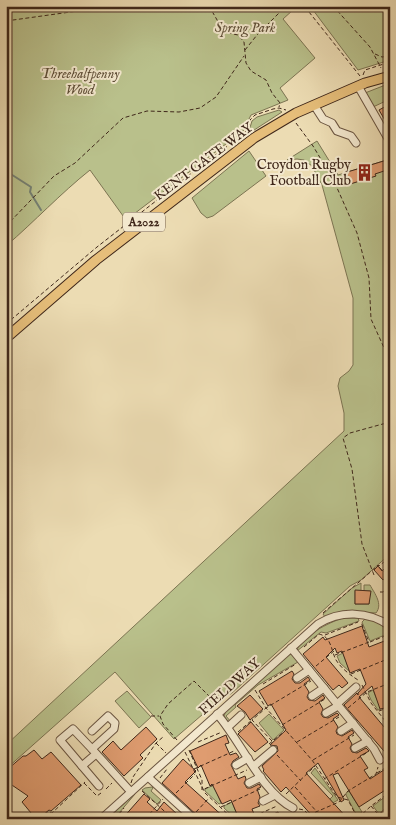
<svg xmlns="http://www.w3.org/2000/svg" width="396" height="825" viewBox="0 0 396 825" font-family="'IM FELL English',serif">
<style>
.green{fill:#b9c08b;stroke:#7c7452}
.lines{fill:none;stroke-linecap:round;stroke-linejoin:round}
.stream{stroke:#758073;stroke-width:2}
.building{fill:#df9c70;stroke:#3f271a}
.minor-casing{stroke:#6a5440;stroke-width:9}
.major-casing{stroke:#3f271a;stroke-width:11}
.path{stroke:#3f271a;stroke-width:1;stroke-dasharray:4 2.5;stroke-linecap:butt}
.minor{stroke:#f3e8ce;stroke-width:7}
.major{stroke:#e6be7a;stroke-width:9}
.labels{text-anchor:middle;stroke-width:4;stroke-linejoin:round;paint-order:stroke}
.shield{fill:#f3e8ce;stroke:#756150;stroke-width:1}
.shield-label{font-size:12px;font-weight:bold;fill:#3f271a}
.park-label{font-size:14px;font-style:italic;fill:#5e4d36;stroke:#f3e8ce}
.street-label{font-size:14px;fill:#3f271a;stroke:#f3e8ce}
.poi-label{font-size:14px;fill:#3f271a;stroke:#f3e8ce;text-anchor:end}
</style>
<rect width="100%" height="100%" fill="#ecdcb3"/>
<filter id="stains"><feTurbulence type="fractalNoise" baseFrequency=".004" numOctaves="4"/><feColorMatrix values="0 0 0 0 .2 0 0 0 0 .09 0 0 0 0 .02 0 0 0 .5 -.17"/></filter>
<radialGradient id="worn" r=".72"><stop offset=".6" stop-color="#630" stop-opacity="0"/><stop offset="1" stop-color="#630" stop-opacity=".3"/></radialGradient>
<!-- green -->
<g class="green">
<path d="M6 6H294L293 10 283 19 315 58 280 88 288 100 251 115 243 131 126 220 90 170C60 194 35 221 6 246Z"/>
<path d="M310 6H390V60L358 70Z"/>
<path d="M388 84 390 87V99L373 107 365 93Z"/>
<path d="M279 110 282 112 248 134 252 121 257 117Z"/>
<path d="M317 141 338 175 390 159V554L361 580 350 586 232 693 217 702 174 739 115 672 6 769V745L344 431V413L338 386 340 378 349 371 353 365V298L322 185 312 166 304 160 297 159 287 160Z"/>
<path d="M249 151 266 176 213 216 207 218 201 213 192 198Z"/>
<path d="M361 583V591H355V604H369L370 591H364V585H370C375 594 383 604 376 613 355 612 345 610 325 617L323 614 352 588Z"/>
<path d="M343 618H358L359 621 326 633 321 632 297 651C299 637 330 622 343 618Z"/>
<path d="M365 619 374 621 390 630V633L370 641 362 622Z"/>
<path d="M343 653 350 672 340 663 337 656Z"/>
<path d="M289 654 293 655 298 662 258 685 235 705 236 707 226 716 231 722 229 724 224 716 226 711Z"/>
<path d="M373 690 381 709 378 710 371 700 368 693Z"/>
<path d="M127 691 151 717 139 728 115 701Z"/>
<path d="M269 714 284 730 273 740 259 723Z"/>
<path d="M315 768 338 800 318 811 333 796 311 773Z"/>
<path d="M214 785 221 803 219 804 205 791V789Z"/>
<path d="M152 787 153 788 151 791 161 800 157 804 142 790 145 788Z"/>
<path d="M349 791 362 812 358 815 356 814 346 795V793Z"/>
<path d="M390 793V804L379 814 373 806Z"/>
<path d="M135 794 114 819H106Z"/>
<path d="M232 802 239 819H236L224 808V806Z"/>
</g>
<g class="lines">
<!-- stream -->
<path class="stream" d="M6 171 31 187 30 192 41 210"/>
</g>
<!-- building -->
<g class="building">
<path d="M388 105 390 108V129L379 110Z"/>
<path d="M387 160 390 169 375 174 376 176 347 185 344 173Z"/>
<path d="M390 563V574L383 580 374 570 378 566 382 571Z"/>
<path d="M355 590 371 591 369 604H355Z"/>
<path d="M362 626 369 647 387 640 390 647 386 649 390 659V720L385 708 380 709 372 686 359 697 390 734V743L386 746 390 750V758L344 705 357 693 358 695V693L366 684 360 669 350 673 342 651 337 653 335 648 326 657 348 683 342 688 339 685 333 690 303 654 323 637 325 640Z"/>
<path d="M292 671 294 674 292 679 295 683H300L308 677 310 680 304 684 309 692 307 697 309 700 315 701 323 695 324 697 325 698 319 702 323 709 321 714 323 717 328 718 337 713 339 715 333 719 338 727 336 731 337 734 342 736 352 730 354 733 348 737 352 744 350 748 352 752 357 753 366 748 369 751 360 756 368 768 364 770 370 779 390 766V787L359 807 338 773 333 775 344 800 341 802 318 763 306 773 348 819H315L286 787 281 792 263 771 264 770 262 766 278 751 277 746 270 745 286 730 271 704 268 706 259 691Z"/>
<path d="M250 695 263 709 250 720 245 712 237 706Z"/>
<path d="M251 722 268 742 255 752 238 734Z"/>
<path d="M146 727 157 739 140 755 143 758 124 776 102 752 113 741 121 750Z"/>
<path d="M226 735 229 743 225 744 230 755 236 753 239 757 233 761 231 765 238 779 245 776 246 779 244 783 247 788H251L259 784 261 787 257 789 260 797 258 803 260 806 252 809 256 819H239L231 800 222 804 212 784 210 786 201 765 198 768 190 751Z"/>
<path d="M34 750 42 759 51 752 81 785 51 811 49 810 38 819H36L22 802 28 796 6 781 11 773 8 769 23 756H26Z"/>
<path d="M183 759 196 771 185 782 226 819H214L208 814 203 819H201L162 783Z"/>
<path d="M144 794 150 799 147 802 157 811 164 802 178 815 174 819H143L137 814 132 819H122Z"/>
<path d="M278 812 281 819H262Z"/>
</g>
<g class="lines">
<defs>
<g id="minor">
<path d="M358 86 390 142"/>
<path d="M314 105 323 119 332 123 337 131 351 136 356 143"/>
<path d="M291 648 374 749 380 760"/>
<path d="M297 678 309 670"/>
<path d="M312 696 324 688"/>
<path d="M337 704 356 687"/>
<path d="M326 713 338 706"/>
<path d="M217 714C241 741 261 792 293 808"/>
<path d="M228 727 241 715"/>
<path d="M92 731 108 716 115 723 114 729 92 749 131 792"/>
<path d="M341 731 353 723"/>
<path d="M355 748 368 741"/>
<path d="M96 754 82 766 99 786"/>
<path d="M236 765 248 758"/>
<path d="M82 766 60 740 73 729 92 749"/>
<path d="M254 766 273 750"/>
<path d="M148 777 194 819"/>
<path d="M249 783 261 777"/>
<path d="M263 801 275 795"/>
<path d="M101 819 318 624C341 610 368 611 390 626"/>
</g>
<path id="major" d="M6 338 96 260 254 138 296 113 365 83 390 76"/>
</defs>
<!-- minor casing -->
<use href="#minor" class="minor-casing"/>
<!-- major casing -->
<use href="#major" class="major-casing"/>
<!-- path -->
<g class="path">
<path d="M209 6 220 25 229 33 238 35 244 42 246 63 251 71 266 80 272 93 280 103 279 107"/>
<path d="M333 6 370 47 381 68"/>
<path d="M309 12 360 76"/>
<path d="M6 21 92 9 98 6"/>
<path d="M245 50 257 35 286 6"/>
<path d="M375 54 382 57 390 56"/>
<path d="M363 75 365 70 390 62"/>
<path d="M296 123 313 146 334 181 357 233 369 278 371 319 390 361"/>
<path d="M6 226 54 176 75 163 123 118 147 111 179 112 200 108 216 97 244 56"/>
<path d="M6 324 97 247 211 158 243 135 248 129 250 120 255 115 273 109 279 108 286 110"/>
<path d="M379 567 390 578"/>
<path d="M374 575 362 544 352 469 343 438 350 433 390 422"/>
<path d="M380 592H383L390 587"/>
<path d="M323 613C341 597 360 582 378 565L379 566 390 557"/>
<path d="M325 635 358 622"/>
<path d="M370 642 390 634"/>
<path d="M304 647 319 634C332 637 331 651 336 660 341 668 350 675 358 680"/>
<path d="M335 655 369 642 361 622"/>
<path d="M316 666 334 651"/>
<path d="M351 674 390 658"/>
<path d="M263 684 296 664"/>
<path d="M362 685 371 703 390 727"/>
<path d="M255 690 266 708 311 681"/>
<path d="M348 708 367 692 390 683"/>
<path d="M379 711 390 707"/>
<path d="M151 716H159"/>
<path d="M282 725 325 699"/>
<path d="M238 732 252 720"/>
<path d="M177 740 163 724 160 716 168 704 194 681 217 704"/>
<path d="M272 741 252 720 266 708 312 760 337 797 348 800 358 819"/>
<path d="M198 742 222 732"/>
<path d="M297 742 339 717"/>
<path d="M156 743 166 753"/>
<path d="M269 744 285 731"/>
<path d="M189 750 202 780V790L247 770"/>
<path d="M185 752 205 793 233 819"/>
<path d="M277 755 301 781"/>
<path d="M313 760 354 735"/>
<path d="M194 769 234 751"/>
<path d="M377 773 390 765"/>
<path d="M6 774 9 772"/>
<path d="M160 778 167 769"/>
<path d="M324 779 368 752"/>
<path d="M84 783 97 796 101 793"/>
<path d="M131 783 133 777 156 743 163 737"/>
<path d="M295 787 317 812"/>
<path d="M106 789 112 783"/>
<path d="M142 791 173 819"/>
<path d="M176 793 195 774"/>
<path d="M286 794 315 766"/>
<path d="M371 806 382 819"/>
<path d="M221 807 260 789"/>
<path d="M299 809 304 810 309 815 301 819"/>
<path d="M6 812 11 819"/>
<path d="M196 812 209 798"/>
<path d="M309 815 339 802 348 791 376 774 378 767"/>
<path d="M379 815 390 805"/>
<path d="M358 818 371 806 390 792"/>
<path d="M40 819 47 812 52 813 85 782"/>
<path d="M115 819 124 808"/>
<path d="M145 819 163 799"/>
<path d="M176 819 180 814"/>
<path d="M248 819 277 806"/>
</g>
<!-- minor -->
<use href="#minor" class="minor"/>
<!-- major -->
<use href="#major" class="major"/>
</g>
<!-- icons -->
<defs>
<symbol id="building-bare" viewBox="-9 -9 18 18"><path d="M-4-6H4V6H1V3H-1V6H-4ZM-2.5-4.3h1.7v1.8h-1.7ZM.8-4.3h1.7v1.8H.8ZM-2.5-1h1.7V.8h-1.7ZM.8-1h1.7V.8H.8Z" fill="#8f2418" stroke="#f3e8ce" stroke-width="2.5" paint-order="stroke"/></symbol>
</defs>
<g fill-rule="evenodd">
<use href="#building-bare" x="352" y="160" width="25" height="25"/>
</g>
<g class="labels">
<!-- shield labels -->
<rect class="shield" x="123" y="212.5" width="42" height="19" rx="4"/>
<g class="shield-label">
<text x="144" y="226">A2022</text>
</g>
<!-- park labels -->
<g class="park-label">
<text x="245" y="32">Spring Park</text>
<text x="80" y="78">Threehalfpenny<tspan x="80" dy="16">Wood</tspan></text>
</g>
<!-- street labels -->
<g class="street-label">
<text transform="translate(203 161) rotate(-37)" y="5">KENT GATE WAY</text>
<text transform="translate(229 686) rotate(-42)" y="5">FIELDWAY</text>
</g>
<!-- poi labels -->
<g class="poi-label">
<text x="351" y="169">Croydon Rugby<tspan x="351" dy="16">Football Club</tspan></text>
</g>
</g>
<!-- margin -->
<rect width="396" height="825" fill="none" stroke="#ecdcb3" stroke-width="25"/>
<rect x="8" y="8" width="381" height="810" fill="none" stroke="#3f271a" stroke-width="2.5"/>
<rect x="12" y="12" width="371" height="800" fill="none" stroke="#3f271a"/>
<rect width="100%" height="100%" filter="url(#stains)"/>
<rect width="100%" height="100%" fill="url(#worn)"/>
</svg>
